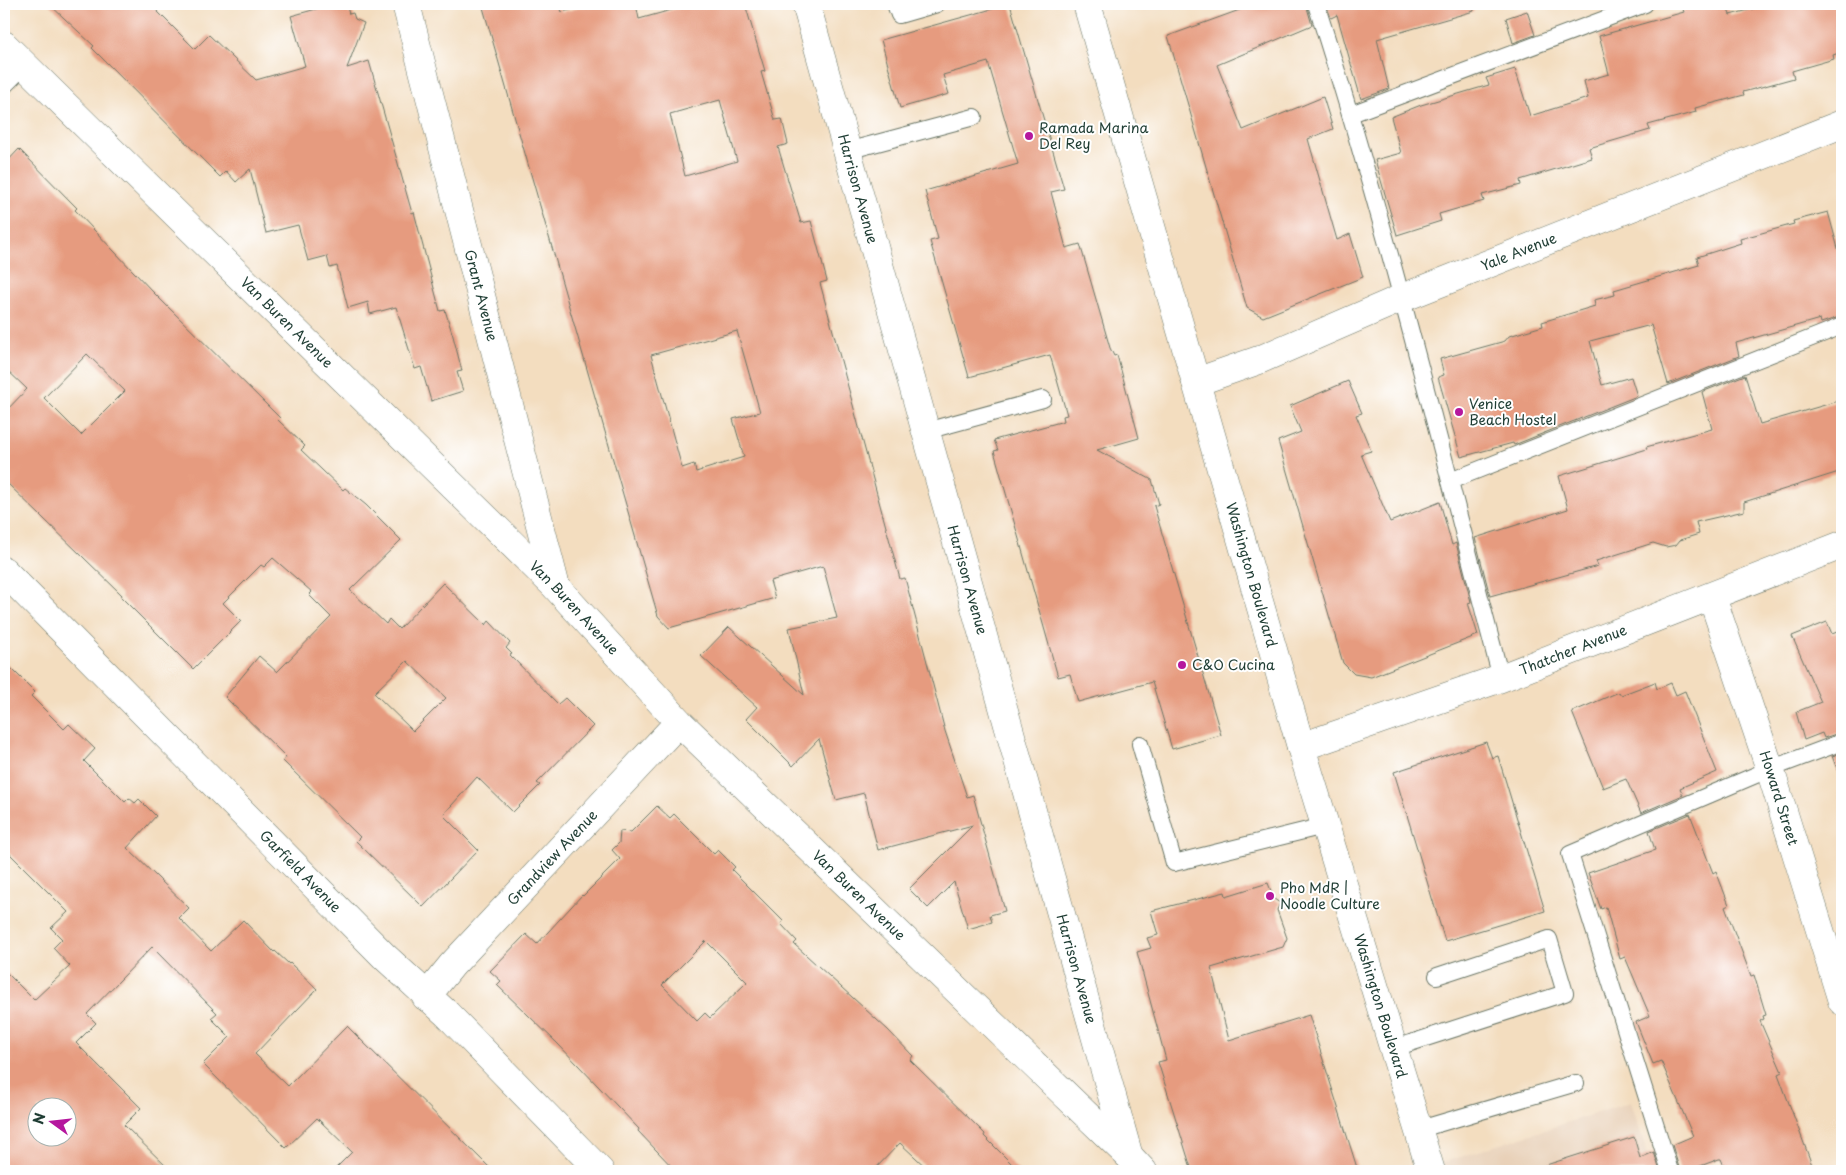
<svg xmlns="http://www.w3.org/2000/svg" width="1846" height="1175" viewBox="0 0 1846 1175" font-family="'Playpen Sans',sans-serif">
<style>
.built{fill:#e8d0b7}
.building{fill:#e69b7f;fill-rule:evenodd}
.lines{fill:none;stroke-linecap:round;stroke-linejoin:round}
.lane-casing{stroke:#697565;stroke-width:18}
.street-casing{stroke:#697565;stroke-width:29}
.secondary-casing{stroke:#697565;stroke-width:29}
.lane{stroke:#fff;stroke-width:16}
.street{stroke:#fff;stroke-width:28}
.secondary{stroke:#fff;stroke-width:28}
.poi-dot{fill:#b5179e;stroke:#fff;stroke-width:2}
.labels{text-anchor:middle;stroke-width:4;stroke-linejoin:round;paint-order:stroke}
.poi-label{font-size:14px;fill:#1f3d34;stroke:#fff;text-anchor:start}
.street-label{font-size:14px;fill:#1f3d34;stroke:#fff}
</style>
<rect width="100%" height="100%" fill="#fff"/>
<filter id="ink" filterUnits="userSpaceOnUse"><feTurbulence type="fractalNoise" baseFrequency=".02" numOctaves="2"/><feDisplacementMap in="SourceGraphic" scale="10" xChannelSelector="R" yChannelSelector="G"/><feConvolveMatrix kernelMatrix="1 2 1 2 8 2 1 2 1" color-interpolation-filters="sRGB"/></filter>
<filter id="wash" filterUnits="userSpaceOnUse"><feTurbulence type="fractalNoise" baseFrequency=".0096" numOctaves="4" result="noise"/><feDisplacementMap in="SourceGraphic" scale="20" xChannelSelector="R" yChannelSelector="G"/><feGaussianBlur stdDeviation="1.12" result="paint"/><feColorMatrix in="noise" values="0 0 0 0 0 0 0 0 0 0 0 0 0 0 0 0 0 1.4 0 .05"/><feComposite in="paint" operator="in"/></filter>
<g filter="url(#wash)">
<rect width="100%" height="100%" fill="#f3ddbf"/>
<!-- built -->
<path class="built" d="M1631 1102 1653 1171H1417Z"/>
<g id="blocks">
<!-- building -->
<g class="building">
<path d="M49 4H150L195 49 209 35 256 80 305 66 291 16 334 4H346L349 14 353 13 355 19 364 23 347 68 369 61 412 213 414 212 440 311 445 310 453 336 462 371 457 372 463 391 431 401 421 367 415 369 396 307 370 314 368 302 348 308 337 266 330 268 327 256 308 261 298 225 266 233 250 169 236 182 226 171 220 177 92 48 94 46Z"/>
<path d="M482 4H559L562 12 594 4H636L639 19 693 4H745L765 71 761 72 775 120 782 119 788 144 778 147 801 223 811 221 827 281 820 283 900 579 905 578 945 731 967 797 973 795 1005 911 990 915 992 922 968 929 954 882 928 908 909 889 973 825 878 850 864 793 836 800 819 739 793 766 746 719 757 707 701 656 729 627 804 695 789 628 837 618 823 566 770 581 775 598 669 628 658 616ZM720 100 737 161 685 176 670 114ZM737 331 760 412 733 419 744 457 696 472 694 464 682 468 651 355Z"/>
<path d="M1010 4 1064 189 1051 192 1066 248 1080 244 1110 348 1114 356 1117 355 1139 438 1097 450 1152 480 1159 504 1154 506 1221 735 1172 749 1152 682 1078 702 1070 674 1058 677 994 451 998 450 994 440 1064 421 1063 416 1067 415 1050 355 969 377 930 241 938 239 925 191 1018 164 988 62 943 75 949 94 900 108 881 40Z"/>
<path d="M1256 4H1306L1312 25 1217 65 1243 130 1323 97 1333 129 1308 139 1337 240 1350 234 1363 277 1263 317 1247 308 1168 36Z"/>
<path d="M1326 4H1473L1474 11 1377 39 1389 89 1361 99 1337 15 1331 18Z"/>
<path d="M1681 4H1726L1730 15 1771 4H1837L1842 21V52L1833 55 1834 59 1792 71 1794 78 1743 92 1744 95 1695 108 1696 112 1648 125 1650 130 1589 148 1592 158 1520 180 1521 185 1482 195 1484 201 1439 214 1441 221 1397 235 1375 160 1401 153 1391 117 1421 105 1489 85 1486 78 1515 69 1530 116 1588 98 1584 81 1609 74 1599 36 1684 12Z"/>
<path d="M1527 11 1535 35 1513 43 1506 18Z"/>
<path d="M19 149 77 208 75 210 153 292 280 418 278 420 305 446 301 450 343 490 345 488 366 505 401 540 350 590 386 624 389 619 399 629 443 583 486 625 489 621 510 643 506 648 512 654 510 655 558 704 565 698 593 726 537 783 540 785 513 812 477 777 443 815 478 850 423 907 356 841 360 837 283 761 286 757 225 697 259 656 277 672 331 617 309 595 312 592 273 558 264 567 261 565 223 603 241 621 193 669 121 597 122 595 4 480V413L27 389 4 367V165ZM87 354 125 391 81 435 44 398ZM407 661 446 698 413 731 374 693Z"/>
<path d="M1828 212 1842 263V316L1821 323 1820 319 1736 343 1739 356 1668 384 1651 325 1590 341 1602 385 1631 377 1637 396 1514 445 1513 443 1461 457 1438 377 1444 375 1440 359 1505 341 1509 336 1543 326 1542 322 1595 306 1594 300 1615 295 1614 290 1699 265 1697 257 1741 243 1740 239 1794 224 1793 221Z"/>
<path d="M1745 375 1760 424 1842 400V471L1744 502V511L1696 522 1699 534 1680 540 1676 545 1666 547 1653 543 1596 561 1598 566 1490 596 1475 538 1568 509 1559 476 1647 449 1646 447 1712 429 1702 392Z"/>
<path d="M1348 381 1362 413 1356 415 1371 451 1361 454 1390 522 1440 502 1452 545 1456 543 1471 602 1468 603 1478 635 1371 677 1354 674 1343 663 1278 441 1301 432 1290 406Z"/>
<path d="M1827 622 1832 634 1837 632 1842 645V732L1824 738 1822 733 1804 740 1796 712 1821 702 1792 636Z"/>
<path d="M4 661 35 692 31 696 64 729 69 724 95 749 84 761 125 802 129 798 135 803 139 799 156 816 127 848 189 908 179 918 211 951 243 920 274 952 275 951 289 964 290 963 317 989 255 1054 288 1086 347 1026 493 1171H333L352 1152 317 1118 286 1148 203 1064 230 1037 211 1018 217 1013 152 947 87 1014 96 1023 76 1043 141 1108 124 1125 171 1171H4V970L34 1000 70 966 53 948 62 939 51 928 68 912 4 848ZM38 1108H68V1138H38Z"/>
<path d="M1655 682 1657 689 1671 683 1676 695 1685 691 1717 772 1680 788 1683 795 1641 813 1626 779 1603 788 1572 712 1619 692 1621 695Z"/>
<path d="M1486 742 1492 758 1498 756 1545 911 1445 941 1394 772Z"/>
<path d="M1842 753V780H1841L1832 756Z"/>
<path d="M657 806 670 818 674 814 714 854 718 850 735 867 732 870 783 921 781 924 797 941 794 944 888 1030 913 1056 910 1060 985 1134 984 1136 1019 1171H930L900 1143 873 1171 868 1166 863 1171H676L638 1131 639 1129 558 1044 497 985 501 981 490 971 526 934 537 944 582 895 583 896 620 859 612 850 619 843 620 831 631 832ZM706 941 747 982 710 1018 705 1013 697 1021 662 985Z"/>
<path d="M1690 814 1713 873 1716 871 1729 905 1725 907 1751 976 1754 975 1766 1015 1763 1016 1764 1019 1760 1021 1782 1072 1778 1074 1812 1165 1798 1171H1726L1721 1159H1719L1687 1171H1680L1672 1145 1693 1136 1661 1061 1653 1064 1636 1022 1650 1016 1625 957 1620 959 1606 907 1601 909 1588 873 1655 850 1649 831Z"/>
<path d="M1268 883 1274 899 1280 903 1277 910 1287 938 1283 947 1211 968 1229 1040 1309 1015 1358 1171H1192L1158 1062 1166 1060 1137 952 1151 948 1147 938 1158 935 1151 911 1225 892 1226 896Z"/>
<path d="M1634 1137 1640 1158 1654 1152 1660 1171H1543V1166Z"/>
</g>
</g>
</g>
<g filter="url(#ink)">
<use href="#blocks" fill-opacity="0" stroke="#697565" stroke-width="1"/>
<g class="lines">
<defs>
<g id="lane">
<path d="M895 4 899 15 937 4"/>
<path d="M1316 4C1387 226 1442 453 1501 678"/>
<path d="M4 86 24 66"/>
<path d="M1351 114 1645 4"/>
<path d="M847 151 974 117"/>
<path d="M926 431 1043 399"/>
<path d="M1450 481 1842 326"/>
<path d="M1140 744 1174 863 1324 826"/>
<path d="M1392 1049 1565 993 1549 939 1437 976"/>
<path d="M1417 1130 1576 1083"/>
<path d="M1670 1171 1570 854 1770 769 1842 742"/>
</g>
<g id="street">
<path id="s1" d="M406 4 556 587"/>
<path id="s2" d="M806 4 1128 1153"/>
<path id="s3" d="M4 45 556 587 679 722 1128 1155 1143 1171"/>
<path id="s4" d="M1196 382 1259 360 1402 298 1842 124"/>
<path id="s5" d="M4 571 384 956 447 1014 600 1171"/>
<path id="s6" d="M1712 597 1770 769 1842 1001"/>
<path id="s7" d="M1301 747 1501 678 1842 545"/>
<path id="s8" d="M426 997 452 965 679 722"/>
</g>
<g id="secondary">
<path id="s9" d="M1087 4 1301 747 1431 1171"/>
</g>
</defs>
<!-- lane casing -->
<use href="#lane" class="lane-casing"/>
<!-- street casing -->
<use href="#street" class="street-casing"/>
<!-- secondary casing -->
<use href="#secondary" class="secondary-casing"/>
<!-- lane -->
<use href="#lane" class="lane"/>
<!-- street -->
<use href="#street" class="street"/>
<!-- secondary -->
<use href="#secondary" class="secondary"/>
</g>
</g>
<!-- markers -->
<g class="poi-dot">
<circle cx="1029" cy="136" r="5"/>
<circle cx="1459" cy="412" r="5"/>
<circle cx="1182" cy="665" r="5"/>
<circle cx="1270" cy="896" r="5"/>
</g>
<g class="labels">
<!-- poi labels -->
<g class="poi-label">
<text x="1039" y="133">Ramada Marina<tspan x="1039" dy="16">Del Rey</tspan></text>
<text x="1469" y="409">Venice<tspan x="1469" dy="16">Beach Hostel</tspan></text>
<text x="1192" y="670">C&amp;O Cucina</text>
<text x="1280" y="893">Pho MdR |<tspan x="1280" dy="16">Noodle Culture</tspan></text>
</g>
<!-- street labels -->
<g class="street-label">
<text dy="5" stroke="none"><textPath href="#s2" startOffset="192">Harrison Avenue</textPath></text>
<text dy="5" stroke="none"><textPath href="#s4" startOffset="348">Yale Avenue</textPath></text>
<text dy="5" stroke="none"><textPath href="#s1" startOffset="301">Grant Avenue</textPath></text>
<text dy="5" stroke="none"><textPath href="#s3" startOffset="396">Van Buren Avenue</textPath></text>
<text dy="5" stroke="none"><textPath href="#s9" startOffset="594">Washington Boulevard</textPath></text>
<text dy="5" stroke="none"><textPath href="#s2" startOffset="598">Harrison Avenue</textPath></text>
<text dy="5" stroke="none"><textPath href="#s3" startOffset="801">Van Buren Avenue</textPath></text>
<text dy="5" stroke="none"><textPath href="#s7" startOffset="289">Thatcher Avenue</textPath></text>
<text dy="5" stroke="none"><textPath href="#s6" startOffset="212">Howard Street</textPath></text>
<text dy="5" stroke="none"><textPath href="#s8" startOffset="188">Grandview Avenue</textPath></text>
<text dy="5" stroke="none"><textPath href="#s5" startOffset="422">Garfield Avenue</textPath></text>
<text dy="5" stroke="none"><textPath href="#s3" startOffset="1206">Van Buren Avenue</textPath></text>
<text dy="5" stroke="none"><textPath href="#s2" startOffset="1002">Harrison Avenue</textPath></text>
<text dy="5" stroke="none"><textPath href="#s9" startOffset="1044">Washington Boulevard</textPath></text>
</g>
</g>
<!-- margin -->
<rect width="1846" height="1175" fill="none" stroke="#fff" stroke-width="20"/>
<!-- north arrow -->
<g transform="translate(52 1122) rotate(285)"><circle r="24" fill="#ffffff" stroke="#a5b1ae"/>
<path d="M0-4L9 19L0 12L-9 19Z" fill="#b5179e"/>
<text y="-8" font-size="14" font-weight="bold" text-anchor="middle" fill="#1f3d34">N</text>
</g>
</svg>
